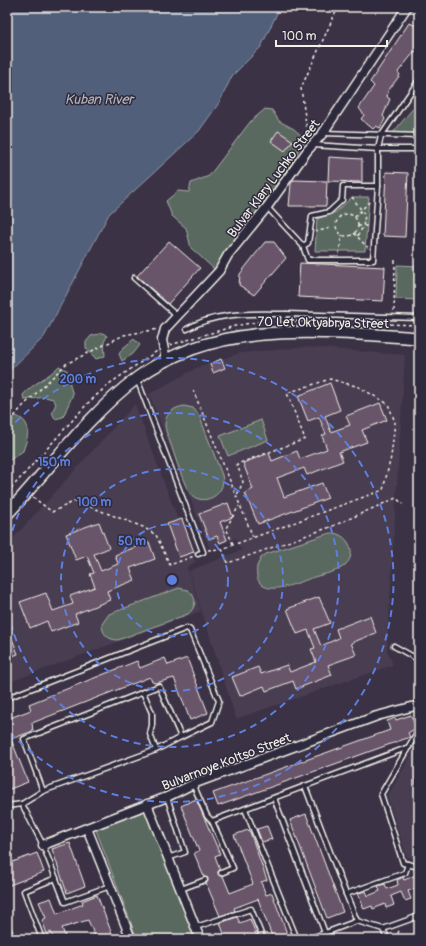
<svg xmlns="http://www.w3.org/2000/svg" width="426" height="946" viewBox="0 0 426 946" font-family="Pangolin,sans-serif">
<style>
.built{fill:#493c51}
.green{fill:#5a6960;stroke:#a7ada4}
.water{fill:#515e7a;stroke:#9299a6}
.building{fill:#69546b;stroke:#f4f1e8}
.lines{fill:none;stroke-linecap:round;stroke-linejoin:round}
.lane-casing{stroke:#f4f1e8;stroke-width:7}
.street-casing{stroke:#f4f1e8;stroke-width:11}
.secondary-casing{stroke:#f4f1e8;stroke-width:14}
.path{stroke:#f4f1e8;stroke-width:1.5;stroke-dasharray:3 3;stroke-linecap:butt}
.lane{stroke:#2f2a3d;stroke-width:4}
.street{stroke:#2f2a3d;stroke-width:8}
.secondary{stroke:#2f2a3d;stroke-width:11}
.ring{fill:none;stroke:#5e7fdd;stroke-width:2;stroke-dasharray:7 5}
.labels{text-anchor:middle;stroke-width:3;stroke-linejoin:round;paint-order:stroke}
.street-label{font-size:13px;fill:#f4f1e8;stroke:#2f2a3d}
.water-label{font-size:14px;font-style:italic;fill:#b3b6bc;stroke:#2f2a3d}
.centre{fill:#5e7fdd;stroke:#2f2a3d;stroke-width:2}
.ring-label{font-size:12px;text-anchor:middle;font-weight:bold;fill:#5e7fdd;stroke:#2f2a3d;stroke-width:3;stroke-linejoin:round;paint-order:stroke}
</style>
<rect width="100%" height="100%" fill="#3b3246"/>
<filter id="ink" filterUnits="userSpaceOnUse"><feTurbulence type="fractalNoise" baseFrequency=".025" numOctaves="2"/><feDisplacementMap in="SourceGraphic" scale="8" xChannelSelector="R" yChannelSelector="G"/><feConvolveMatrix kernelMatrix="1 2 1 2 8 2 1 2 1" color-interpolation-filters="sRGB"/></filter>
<g filter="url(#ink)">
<!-- built -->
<g class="built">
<path d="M306 347 405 355 387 650 393 665 236 719 189 571 241 550 236 538 210 549 149 394 200 366 240 353Z"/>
<path d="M135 404 192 557 196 561 187 567 201 611 7 683V545Z"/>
<path d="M419 742V860L407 857 387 797Z"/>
</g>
<!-- green -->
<g class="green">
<path d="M419 101V139L396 137 392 134Z"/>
<path d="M265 109 272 110 279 121 294 129 303 137 296 156 235 244 214 269 191 248 186 228 172 216 166 201 178 191 189 192 191 183 209 176 250 122Z"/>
<path d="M352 197H369L365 251H315L317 219 336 212Z"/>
<path d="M397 265 419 266V300L396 299Z"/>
<path d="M103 333 107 336 104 342 105 356 96 359 86 348V342L91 336Z"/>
<path d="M134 339 140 345 133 354 122 361 119 354 123 348Z"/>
<path d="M59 366 68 371C70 379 69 386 73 394L63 417 55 419 52 412 56 404 53 399 45 397 24 400 23 395C33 383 48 378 59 366Z"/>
<path d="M184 406 193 408 199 415 222 475C228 495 201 509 189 492 181 479 172 446 166 431 162 417 171 408 184 406Z"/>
<path d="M12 415C33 420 29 434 23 451L7 462V420Z"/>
<path d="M261 420 268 440 228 456 220 436Z"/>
<path d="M330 533C347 532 359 553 345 565 338 572 324 574 314 577 297 583 252 604 257 566L261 558 266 554Z"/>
<path d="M179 588 188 590C197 597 197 607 188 614L118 640C108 640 102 634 102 624L109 614Z"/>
<path d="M145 810 195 939H137L96 830Z"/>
</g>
<!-- water -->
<path class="water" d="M7 7H280L261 47 232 76 219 103 199 131 109 214 44 337 7 373Z"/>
<!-- building -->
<g class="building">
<path d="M409 23 419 27V49L417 52 415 51 398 72 400 75 388 91 387 97 390 99 383 116 385 119 380 128 376 126 373 129 361 119 364 115 359 108 374 86 370 82Z"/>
<path d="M278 131 293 141 285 151 271 141Z"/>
<path d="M329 157 362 159V182L328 181Z"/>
<path d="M386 172 408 173 405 237 383 236Z"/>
<path d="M293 180 327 181 326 206H289L291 184Z"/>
<path d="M169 241 200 268 168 304 137 276Z"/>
<path d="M265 242H274L286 258 254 295 239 285 240 274Z"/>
<path d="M300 263 385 267 383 301 298 297Z"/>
<path d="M221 359 225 368 213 373 210 364Z"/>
<path d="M330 383 340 410 325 416 331 432 350 425 346 416 380 403 387 420 362 430 367 442 339 452 343 461 307 475 304 468 277 478 284 497 322 483 328 498 258 524 245 493 253 489 243 463 269 453 272 461 297 451 300 459 327 449 322 436 326 434 319 417 308 421 298 396Z"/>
<path d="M228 503 233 517 220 522 227 540 220 543 217 536 209 539 199 514Z"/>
<path d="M182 519 194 552 179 557 167 524Z"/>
<path d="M99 522 109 548 94 554 101 571 118 564 115 555 149 542 155 559 130 568 135 580 107 591 110 600 75 614 78 622 51 632 47 621 30 628 20 602 46 593 53 611 73 604 70 596 95 587 90 574 94 573 87 556 76 560 66 534Z"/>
<path d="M319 597 330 623 314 629 321 646 339 638 336 629 370 616 376 633 351 643 356 655 328 665 332 675 296 689 293 681 266 691 264 686 240 696 232 677 258 667 261 674 287 665 290 672 316 662 311 649 315 648 308 630 297 634 287 609Z"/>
<path d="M7 626 18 654 7 658Z"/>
<path d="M165 658 168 665 187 658 208 713 190 720 174 678 156 683 152 682 150 677 32 723 33 731 11 739 28 782 10 789 7 782V728L9 727 7 719 31 710 29 704 137 661 140 668Z"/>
<path d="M411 715 416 728 408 733 410 737 218 806 213 793 390 730 387 721 395 718 396 720Z"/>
<path d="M196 799 220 854 215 856 220 870 218 874 223 876 230 893 253 884 234 835 248 830 250 832 267 880 261 882 266 895 272 893 289 939H273L258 899 234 908 235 911 220 916 206 883 208 878 204 877 194 853 199 851 181 806Z"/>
<path d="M306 814 343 912 327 918 290 820Z"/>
<path d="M267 826 272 839 262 842 257 829Z"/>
<path d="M70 843 85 886 67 893 52 849Z"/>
<path d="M37 853 44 872 7 886V864Z"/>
<path d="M419 874V887L408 891 411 899 405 901 401 892 391 896 394 905 386 908 385 904 373 909 372 906 364 909 358 893 366 891 368 896 380 891 378 886 385 884 387 889 398 885 397 880 403 877 404 880Z"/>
<path d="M97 895 114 939H96L88 920 62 928 66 939H53L51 932 47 934 42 920 46 918 39 902 51 898 57 914 83 904 82 901Z"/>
<path d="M7 917 14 935 7 938Z"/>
<path d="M237 917 240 923 250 919 258 939H226L220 923Z"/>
</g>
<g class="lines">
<defs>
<g id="lane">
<path d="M323 133 419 136"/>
<path d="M313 145 378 149H419"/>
<path d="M267 207 303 246 308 260H373L378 186V149L381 136 419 80"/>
<path d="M303 246 308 243 312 216 329 212 342 200 343 186H378"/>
<path d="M134 278 177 316"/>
<path d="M187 329C216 311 254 314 286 314"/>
<path d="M285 332 283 319 286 314 419 318"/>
<path d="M137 379 203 552 198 554"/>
<path d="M394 646 419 660"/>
<path d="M143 692 152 713V725L150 734 156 750"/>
<path d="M7 698 187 628 190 630 219 701 212 722 181 737 159 686 24 739 43 791 22 804"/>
<path d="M419 729 381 794 403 863 419 867"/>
<path d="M419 779V783"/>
<path d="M193 784 207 816 212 821 409 747"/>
<path d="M305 786 346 894"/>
<path d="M43 791 156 750 181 737"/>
<path d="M167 797 185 852 168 858"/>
<path d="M274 798 325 933 308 939"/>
<path d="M7 806 22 804 43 845 65 902 110 886"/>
<path d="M245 809 297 939"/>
<path d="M212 821 233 868 221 873"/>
<path d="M181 889 205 880"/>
<path d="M357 921 346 894 405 873 408 864"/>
<path d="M196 927 251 909 263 939"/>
<path d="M383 929 419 916"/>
<path d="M325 933 357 921 383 929 387 939"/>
<path d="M42 939 24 891 56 878"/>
</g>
<g id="street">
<path d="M166 360 162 340 165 329 219 271 228 255 267 207 307 151 323 133 407 7"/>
<path d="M147 804 200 939"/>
<path d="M87 828 131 939"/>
<path d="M43 845 167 797 193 784 377 716 419 705"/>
</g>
<path id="secondary" d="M7 514C47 471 90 413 137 378 218 318 325 332 419 338"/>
</defs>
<!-- lane casing -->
<use href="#lane" class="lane-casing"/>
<!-- street casing -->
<use href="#street" class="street-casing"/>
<!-- secondary casing -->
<use href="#secondary" class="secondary-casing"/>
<!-- path -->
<g class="path">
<path d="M303 144 307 131 301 88 338 7"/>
<path d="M352 197 365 215 363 227 357 237"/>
<circle cx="347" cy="225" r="11"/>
<path d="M355 217 371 200"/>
<path d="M358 226H370"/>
<path d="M315 232 330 228"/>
<path d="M354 233 366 246 368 247"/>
<path d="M339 254 342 235"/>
<path d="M394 311 395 260"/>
<path d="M288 321 419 325"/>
<path d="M170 345 235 326 256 322 279 321"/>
<path d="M413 348H419"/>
<path d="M193 390 253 537"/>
<path d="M7 426 21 408 66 364 124 335 158 329"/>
<path d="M7 493 88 403 109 384 157 351"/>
<path d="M33 497 52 512 75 501 143 527 156 535 170 565 194 556"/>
<path d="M233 544 226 528 239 506"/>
<path d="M222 549 228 563 333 526 396 498 403 504"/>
<path d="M208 550 222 549 383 490 391 457 395 422 388 404 359 387 330 379 287 393 305 439 237 464 243 482 236 497"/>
<path d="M395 939 400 929"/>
</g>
<!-- lane -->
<use href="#lane" class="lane"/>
<!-- street -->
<use href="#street" class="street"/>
<!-- secondary -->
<use href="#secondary" class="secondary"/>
</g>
</g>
<!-- distance rings -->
<g class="ring">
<circle cx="172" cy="580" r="56"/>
<circle cx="172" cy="580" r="111"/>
<path d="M7 554A167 167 0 1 1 7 606"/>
<path d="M7 431A222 222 0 1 1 7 729"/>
</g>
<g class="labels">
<!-- street labels -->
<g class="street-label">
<text transform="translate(273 178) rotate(-53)" y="5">Bulvar Klary Luchko Street</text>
<text transform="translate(323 322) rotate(1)" y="5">70 Let Oktyabrya Street</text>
<text transform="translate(226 761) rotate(-21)" y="5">Bulvarnoye Koltso Street</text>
</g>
<!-- water labels -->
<g class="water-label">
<text x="99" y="104">Kuban River</text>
</g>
</g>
<circle cx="172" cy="580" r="6" class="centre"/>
<g class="ring-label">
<text x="78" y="383">200 m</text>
<text x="54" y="466">150 m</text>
<text x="94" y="506">100 m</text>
<text x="132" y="545">50 m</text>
</g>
<!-- margin -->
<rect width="426" height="946" fill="none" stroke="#2f2a3d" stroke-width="24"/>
<rect x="12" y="12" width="402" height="922" fill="none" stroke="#f4f1e8" stroke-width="1.5" filter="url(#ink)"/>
<!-- scale -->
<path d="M276 40v6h111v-6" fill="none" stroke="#f4f1e8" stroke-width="2"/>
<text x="282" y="40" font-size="12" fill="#f4f1e8" stroke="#2f2a3d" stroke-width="3" paint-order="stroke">100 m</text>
</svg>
